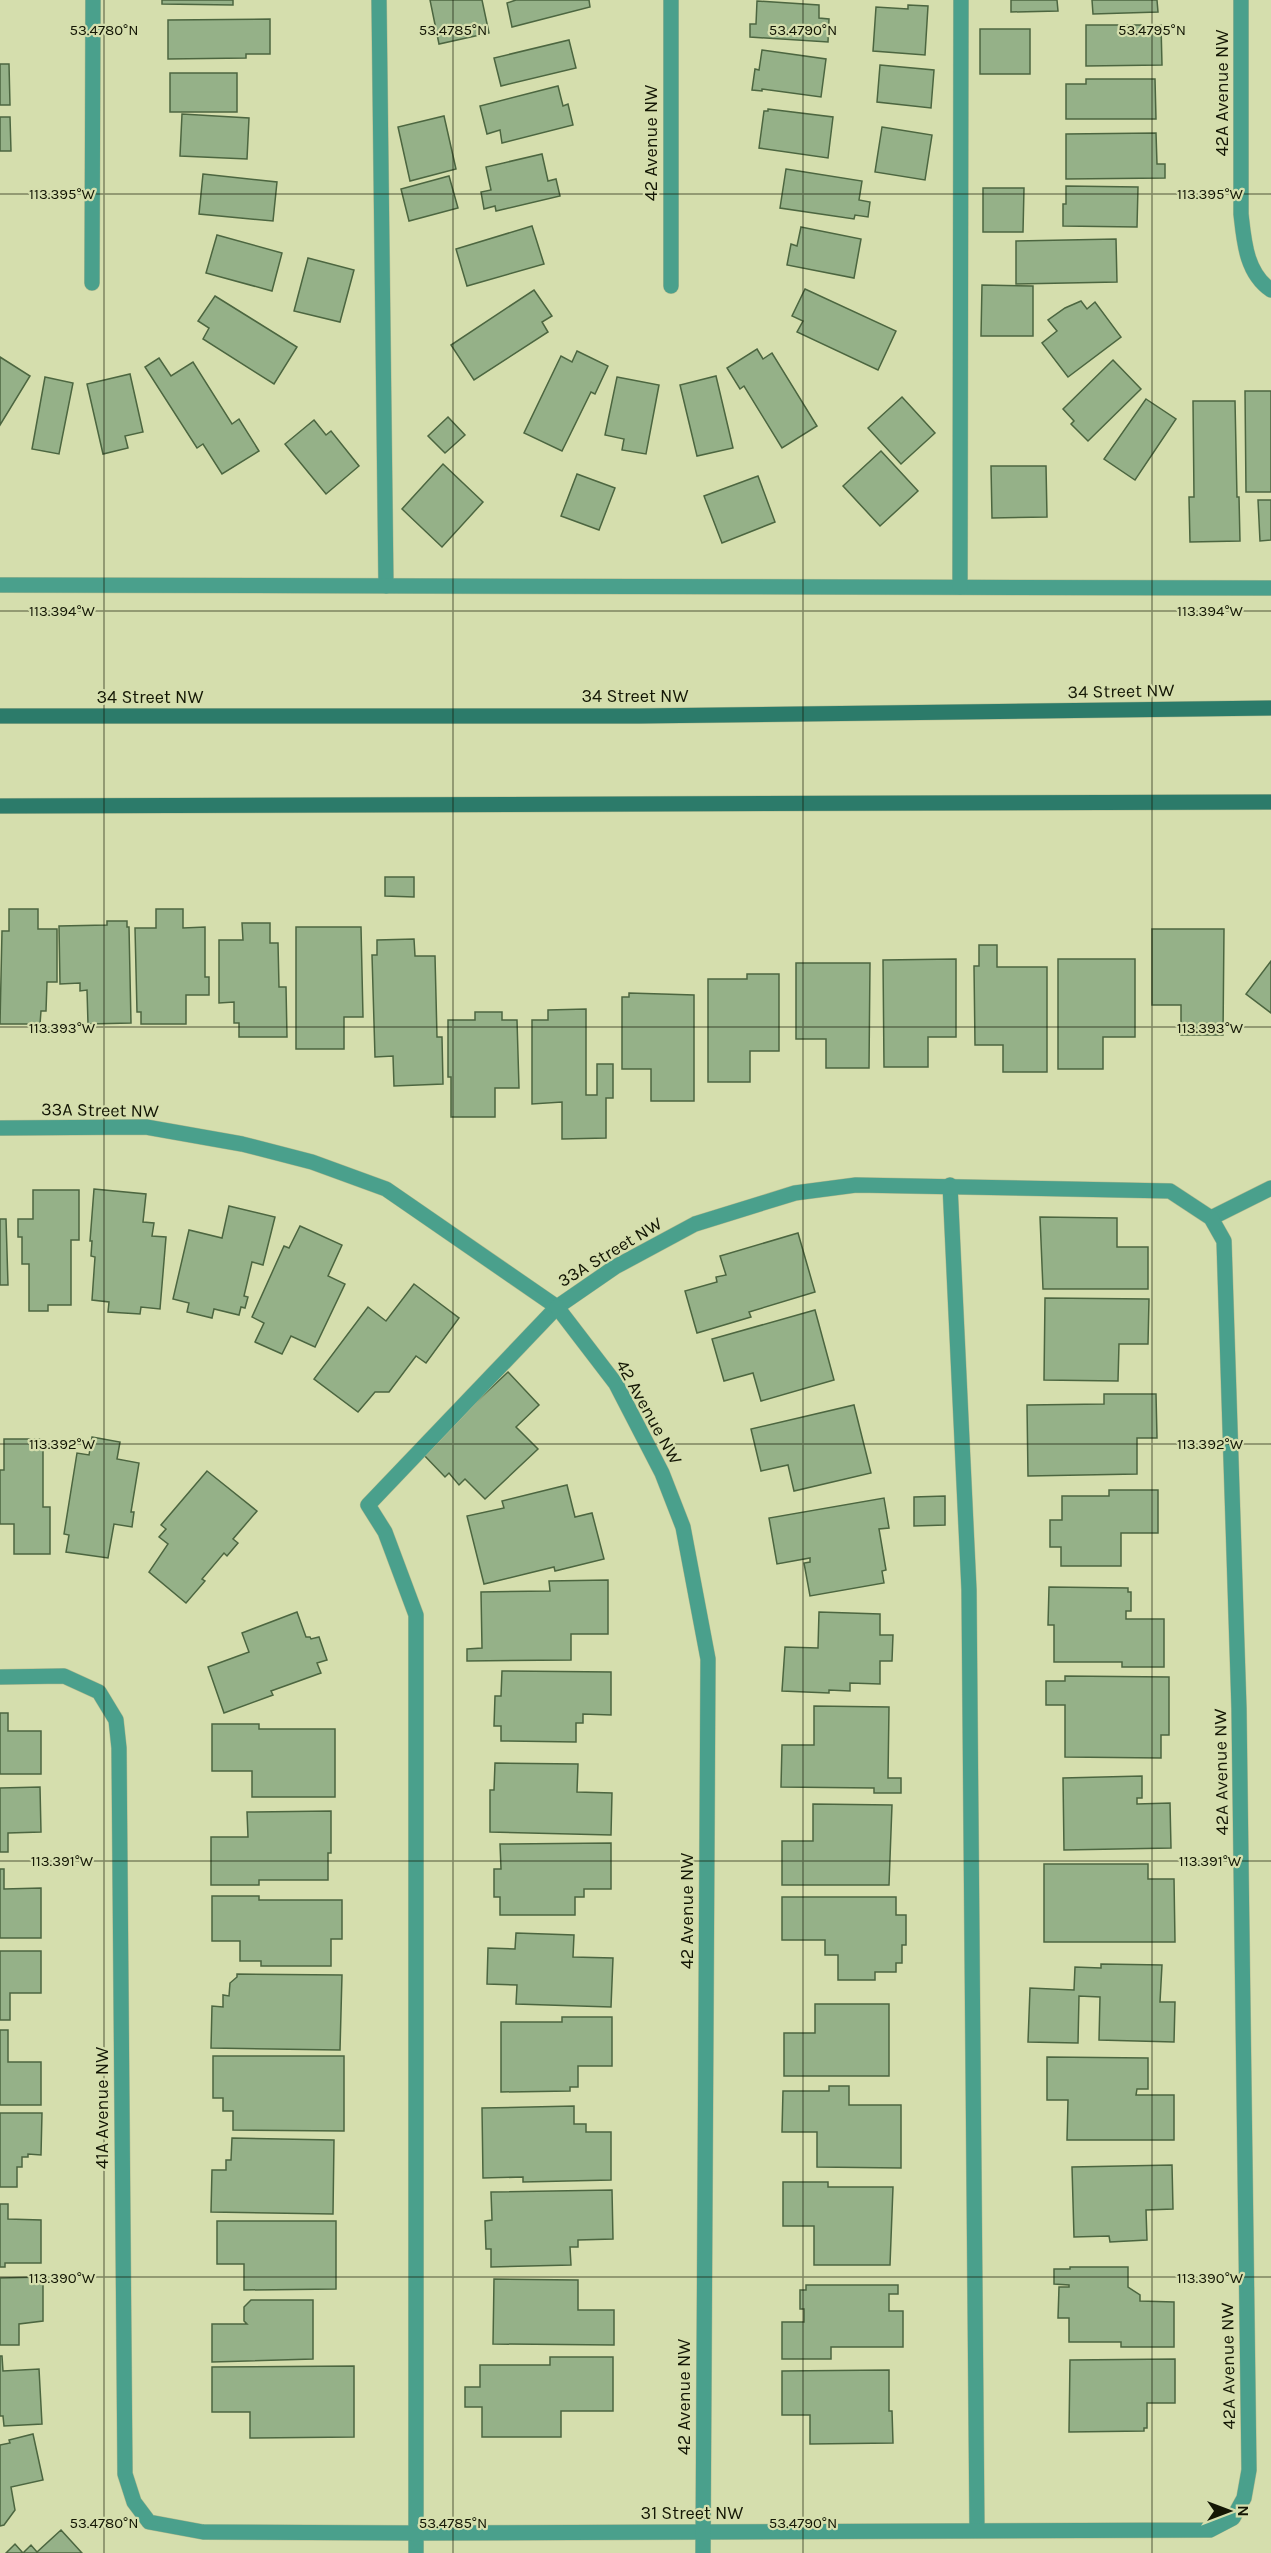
<svg xmlns="http://www.w3.org/2000/svg" width="1271" height="2553" viewBox="0 0 1271 2553" font-family="Karla,sans-serif">
<style>
.building{fill:#95b188;stroke:#4c6640;stroke-width:1.5}
.lines{fill:none;stroke-linecap:round;stroke-linejoin:round}
.service-casing{stroke:#b2ba8f;stroke-width:16}
.minor-casing{stroke:#b2ba8f;stroke-width:16}
.secondary-casing{stroke:#b2ba8f;stroke-width:16}
.service{stroke:#4aa08c;stroke-width:15}
.minor{stroke:#4aa08c;stroke-width:15}
.secondary{stroke:#2c7b6a;stroke-width:15}
.ticks{fill:none;stroke:#141705;stroke-width:1.5;stroke-opacity:0.45}
.labels{text-anchor:middle;stroke-width:4.5;stroke-linejoin:round;paint-order:stroke}
.street-label{font-size:18px;fill:#141705;stroke:#d5dead}
.ticks-label{font-size:15px;text-anchor:middle;fill:#141705;stroke:#d5dead;stroke-width:4.5;stroke-linejoin:round;paint-order:stroke}
</style>
<rect width="100%" height="100%" fill="#d5dead"/>
<!-- building -->
<g class="building">
<path d="M162 0H233V5L162 4Z"/>
<path d="M430 0H482L489 33 439 44Z"/>
<path d="M516 0H589L590 7 512 27 507 3Z"/>
<path d="M1011 0H1057L1058 11 1011 12Z"/>
<path d="M1092 0H1157L1158 12 1093 14Z"/>
<path d="M757 1 819 5V18L829 19 828 42 750 37V24H756Z"/>
<path d="M908 5 928 6 925 55 873 51 876 7 908 9Z"/>
<path d="M270 19V54H246V58L168 59V20Z"/>
<path d="M1086 25H1161L1162 65 1086 66Z"/>
<rect x="980" y="29" width="50" height="45"/>
<path d="M569 40 576 68 501 86 494 58Z"/>
<path d="M762 50 826 59 821 97 762 89V91L752 90 755 69 759 70Z"/>
<path d="M0 64H9L10 105H0Z"/>
<path d="M880 65 934 70 931 108 877 102Z"/>
<rect x="170" y="73" width="67" height="39"/>
<path d="M1086 79H1155L1156 119H1066V84H1086Z"/>
<path d="M558 86 563 106 568 104 573 125 502 143 500 130 487 134 480 106Z"/>
<path d="M768 109 833 117 828 158 759 148 764 111H768Z"/>
<path d="M182 114 249 118 247 159 180 156Z"/>
<path d="M444 116 456 169 410 181 398 127Z"/>
<path d="M0 117H10L11 151H0Z"/>
<path d="M882 127 932 135 925 180 875 172Z"/>
<path d="M1156 133 1157 164H1165V178L1066 179V134Z"/>
<path d="M542 154 548 181 556 179 560 196 496 211 495 206 484 209 481 192 491 190 486 167Z"/>
<path d="M786 169 862 181 859 200 870 202 868 217 855 215 854 219 780 208Z"/>
<path d="M203 174 277 182 273 221 199 214Z"/>
<path d="M449 176 458 208 409 221 401 189Z"/>
<path d="M1066 186 1138 187 1137 227 1063 226V204H1066Z"/>
<path d="M983 188H1024L1023 232H983Z"/>
<path d="M532 226 544 264 467 286 456 249Z"/>
<path d="M801 227 861 239 854 278 787 265 791 244 797 246Z"/>
<path d="M217 235 282 253 272 291 206 273Z"/>
<path d="M1116 239 1117 282 1016 284V241Z"/>
<path d="M308 258 354 270 340 322 294 311Z"/>
<path d="M982 285 1033 286V336H981Z"/>
<path d="M805 289 896 331 878 370 797 332 803 321 792 316Z"/>
<path d="M534 290 552 316 542 322 548 332 474 380 451 345Z"/>
<path d="M215 296 297 347 274 384 203 339 209 328 198 321Z"/>
<path d="M1081 301 1087 309 1095 302 1121 337 1068 377 1042 343 1057 331 1048 320 1065 308Z"/>
<path d="M757 349 763 359 772 353 817 426 782 448 744 386 740 389 727 368Z"/>
<path d="M577 351 608 366 595 394 591 392 562 451 524 433 561 356 572 362Z"/>
<path d="M0 357 30 376 0 425Z"/>
<path d="M159 358 171 376 193 362 232 424 239 419 259 451 222 474 203 444 197 448 145 367Z"/>
<path d="M1113 360 1141 389 1088 441 1071 424 1074 421 1063 409Z"/>
<path d="M130 374 143 432 125 436 128 448 103 454 87 384Z"/>
<path d="M716 376 733 448 697 456 680 385Z"/>
<path d="M45 377 73 383 59 454 32 449Z"/>
<path d="M617 377 659 385 646 454 622 450 624 439 605 435Z"/>
<path d="M1245 391H1271V492H1246Z"/>
<path d="M902 397 935 433 901 464 868 428Z"/>
<path d="M1146 399 1176 419 1135 480 1104 459Z"/>
<path d="M1193 401H1235L1237 497H1239L1240 541 1190 542 1189 497H1194Z"/>
<path d="M448 417 465 435 445 453 428 436Z"/>
<path d="M314 420 326 435 331 431 359 466 326 494 285 444Z"/>
<path d="M881 451 918 491 880 526 843 486Z"/>
<path d="M443 464 483 502 442 547 402 509Z"/>
<path d="M991 466H1046L1047 517 992 518Z"/>
<path d="M577 474 615 488 599 530 561 516Z"/>
<path d="M758 476 775 522 722 543 704 496Z"/>
<path d="M1258 500H1271V540L1260 541Z"/>
<path d="M385 877H414V897L385 896Z"/>
<path d="M9 909H38V929H57V982H47L46 1011H41L40 1024H0L2 931H9Z"/>
<path d="M156 909H183V928L205 927V977H209V995H186V1024H141V1012H137L135 928H156Z"/>
<path d="M107 921H127V927H129L131 1023 88 1024 87 990 80 991V983L60 984 59 926 107 925Z"/>
<path d="M242 923H270V943H278L279 987H286L287 1037H239V1023H234V1002L219 1003V940H243Z"/>
<path d="M296 927H361L363 1017H344V1049H296Z"/>
<path d="M1152 929H1224L1223 1035H1181V1005H1152Z"/>
<path d="M414 939 415 956H435L437 1037H442L443 1084 394 1086 393 1056 375 1057 372 955H377V940Z"/>
<path d="M979 945H997V967H1047V1072H1003V1045H975L974 966H979Z"/>
<path d="M956 959V1037H928V1067H884L883 960Z"/>
<path d="M1058 959H1135V1037H1103V1069H1058Z"/>
<path d="M1271 961V1013L1246 994Z"/>
<path d="M796 963H870L869 1068H826V1039H796Z"/>
<path d="M747 974H779V1051H750V1082H708V979H747Z"/>
<path d="M629 993 694 995V1101H651V1069H622V997H629Z"/>
<path d="M586 1009V1095H597V1064H613V1098H606V1138L562 1139V1102L532 1104V1020H548V1010Z"/>
<path d="M475 1012H502V1020H517L519 1088H495V1117H451V1077H448V1020H475Z"/>
<path d="M94 1189 146 1194 143 1222 154 1223 152 1236 166 1237 160 1309 141 1307 140 1314 108 1312 109 1302 92 1300 95 1257 91 1256 92 1241H90Z"/>
<path d="M33 1190H79V1240H71V1305H48V1311H29V1264H22V1237H18V1219H33Z"/>
<path d="M229 1206 275 1217 263 1265 252 1262 244 1296 248 1297 245 1308 241 1307 239 1315 214 1309 212 1318 187 1312 189 1303 173 1299 189 1230 222 1238Z"/>
<path d="M1040 1217 1117 1218V1247H1148V1289H1043Z"/>
<path d="M0 1219H6L8 1285H0Z"/>
<path d="M300 1226 342 1245 328 1276 345 1284 315 1347 291 1336 282 1354 255 1342 264 1323 252 1317 284 1246 289 1248Z"/>
<path d="M798 1233 815 1292 749 1312 751 1317 697 1333 685 1291 717 1282 716 1277 726 1275 720 1256Z"/>
<path d="M414 1284 459 1318 426 1363 416 1356 389 1392H375L358 1412 314 1379 368 1307 386 1321Z"/>
<path d="M1045 1298 1149 1299 1148 1344H1119L1118 1381 1044 1380Z"/>
<path d="M815 1310 834 1380 761 1401 753 1373 724 1381 712 1339Z"/>
<path d="M508 1372 539 1405 516 1427 538 1449 485 1499 465 1479 459 1485 449 1473 445 1477 422 1453Z"/>
<path d="M1104 1394H1156L1157 1438H1137V1474L1028 1476 1027 1405 1104 1404Z"/>
<path d="M854 1405 871 1473 794 1491 788 1465 761 1471 751 1429Z"/>
<path d="M92 1437 120 1442 117 1459 139 1463 131 1512H134L132 1527 114 1524 108 1558 66 1552 69 1535 64 1534 77 1453 89 1455Z"/>
<path d="M4 1439H43V1507H50V1554H14V1524H0V1470H4Z"/>
<path d="M207 1471 257 1511 233 1539 238 1543 227 1556 224 1553 202 1579 205 1581 186 1603 149 1572 168 1544 159 1537 166 1529 161 1525Z"/>
<path d="M567 1485 575 1517 592 1513 604 1559 555 1571 554 1567 484 1584 467 1516 504 1508 502 1501Z"/>
<path d="M1109 1490H1158V1533H1121V1566H1061V1547H1050V1520H1062V1496H1109Z"/>
<path d="M945 1496V1525L914 1526V1497Z"/>
<path d="M884 1498 889 1528 879 1529 886 1570 882 1571 884 1583 810 1596 804 1563 810 1562V1558L777 1564 769 1518Z"/>
<path d="M608 1580V1634H571V1660L467 1661V1649L482 1648 481 1592 550 1591 549 1581Z"/>
<path d="M1049 1587 1128 1588V1592H1131V1611H1126V1619H1164V1667H1122V1662H1054V1625H1048Z"/>
<path d="M297 1612 306 1637H310L311 1639 319 1637 327 1660 317 1663 321 1673 271 1691 273 1695 224 1713 208 1667 249 1652 242 1633Z"/>
<path d="M819 1612 880 1614V1635H893L892 1661H880V1684L850 1683V1691L829 1690V1693L782 1691 785 1647 818 1648Z"/>
<path d="M502 1671 611 1672V1715L583 1714V1723H576V1742L501 1741V1726H494L495 1696H501Z"/>
<path d="M1065 1676 1169 1677V1735H1161V1758L1065 1757V1705H1046V1681H1065Z"/>
<path d="M814 1706 889 1707 888 1778H901V1793H874V1788L781 1787 782 1745H814Z"/>
<path d="M0 1713H8V1731H41V1774H0Z"/>
<path d="M212 1724H259V1729H335V1797H252V1771H212Z"/>
<path d="M495 1763 578 1764 577 1792 612 1793 611 1835 490 1832V1790H494Z"/>
<path d="M1142 1776V1798H1137V1804L1170 1803 1171 1848 1064 1850 1063 1778Z"/>
<path d="M40 1787 41 1832 8 1833V1852H0V1788Z"/>
<path d="M813 1804 892 1805 889 1885H782V1841H813Z"/>
<path d="M331 1811V1853H328V1880H259V1885H211V1837H248L247 1812Z"/>
<path d="M611 1843V1889H584V1897H575V1915H500V1897H494V1869H501L500 1844Z"/>
<path d="M1044 1864H1148V1879H1174L1175 1942H1044Z"/>
<path d="M0 1869H4V1889L41 1888V1938H0Z"/>
<path d="M212 1896H259V1900H342V1939H331V1966H261V1961H240V1941H212Z"/>
<path d="M782 1897H896V1915H906V1945H902V1963H896V1972H875V1980H838V1955H825V1940H782Z"/>
<path d="M516 1933 574 1935 573 1957 613 1958 611 2007 516 2004 517 1985 487 1984 488 1948 515 1949Z"/>
<path d="M0 1951H41V1993H10V2020H0Z"/>
<path d="M1101 1964 1162 1965 1160 2002H1175L1174 2042 1099 2040 1100 1997 1079 1996 1078 2043 1028 2042 1030 1988 1074 1990 1075 1967 1101 1968Z"/>
<path d="M237 1974 342 1975 340 2050 211 2048 212 2006 223 2007V1995L229 1996 230 1983 237 1977Z"/>
<path d="M815 2004H889V2076H784V2033H815Z"/>
<path d="M562 2017H612V2066H578V2087H570V2091L501 2092V2022H562Z"/>
<path d="M0 2030H8V2062H41V2105H0Z"/>
<path d="M213 2056H344V2131L233 2130V2111H223V2098H213Z"/>
<path d="M1047 2057 1148 2058V2089H1137L1136 2095H1174V2140H1067L1068 2100H1047Z"/>
<path d="M829 2086H849V2105H901V2168L817 2167V2132H782L783 2091H829Z"/>
<path d="M574 2106V2124H586V2132H611V2180L523 2182V2177L483 2178 482 2108Z"/>
<path d="M0 2113H42L41 2155 28 2154V2157H22V2167H17V2187H0Z"/>
<path d="M232 2138 334 2140 333 2214 211 2212 212 2170H226V2160H231Z"/>
<path d="M1172 2165 1173 2209 1146 2210 1147 2240 1110 2242 1109 2236 1074 2237 1072 2167Z"/>
<path d="M783 2182H828V2187H893L890 2265H814V2226H783Z"/>
<path d="M612 2190 613 2239 578 2240V2247H570L571 2265 491 2267V2249H486L485 2221 492 2220 491 2192Z"/>
<path d="M0 2204H8V2219L41 2220V2263H5V2267H0Z"/>
<path d="M217 2221H336V2289L244 2290V2264H217Z"/>
<path d="M1070 2267H1128V2287L1140 2295V2301L1174 2302V2347H1121V2342H1069V2318H1058L1059 2287H1069V2285L1054 2284V2269H1070Z"/>
<path d="M43 2277V2321L19 2324V2345H0V2278Z"/>
<path d="M494 2279 578 2280V2310H614V2345L493 2344Z"/>
<path d="M806 2285H898V2294H889V2311H903V2347H831V2359H782V2322H804V2309H800V2290H806Z"/>
<path d="M251 2300H313V2359L212 2362V2324H247L244 2321V2307Z"/>
<path d="M0 2356H2L3 2371 39 2369 42 2424 4 2426 3 2416H0Z"/>
<path d="M550 2357H613V2411H561V2437H482V2407H465V2387H480V2365H550Z"/>
<path d="M1175 2359V2403H1147V2428H1144V2431L1069 2432 1070 2360Z"/>
<path d="M354 2366V2437L250 2438V2412H212V2367Z"/>
<path d="M889 2370V2411H892L893 2443 810 2444V2415H782V2371Z"/>
<path d="M33 2434 43 2480 11 2487 15 2510 4 2525 0 2526V2445L10 2443 9 2440Z"/>
<path d="M61 2530 82 2553H6L15 2544 23 2553 31 2545 37 2552Z"/>
</g>
<g class="lines">
<defs>
<g id="service">
<path d="M379 0 386 586"/>
<path d="M0 585 1271 588"/>
<path d="M960 587 961 0"/>
<path d="M950 1185 969 1590 977 2530"/>
<path d="M1211 1218 1271 1188"/>
<path d="M416 2553V1615L385 1532 368 1505 557 1307"/>
</g>
<g id="minor">
<path d="M671 0V286"/>
<path d="M1241 0V214C1244 241 1246 273 1271 290"/>
<path d="M92 283 93 0"/>
<path d="M0 1128 146 1127 242 1144 312 1162 386 1189 557 1307 615 1267 695 1224 795 1193 856 1185 1170 1191 1211 1218 1224 1241 1239 1709 1249 2470 1244 2498 1233 2518 1210 2530 416 2533 203 2532 149 2522 134 2502 125 2474 119 1748 116 1720 99 1692 64 1676 0 1677"/>
<path d="M557 1307 616 1384 662 1473 683 1527 708 1659 703 2553"/>
</g>
<g id="secondary">
<path d="M0 716H639L1271 708"/>
<path d="M0 806 1271 802"/>
</g>
</defs>
<!-- service casing -->
<use href="#service" class="service-casing"/>
<!-- minor casing -->
<use href="#minor" class="minor-casing"/>
<!-- secondary casing -->
<use href="#secondary" class="secondary-casing"/>
<!-- service -->
<use href="#service" class="service"/>
<!-- minor -->
<use href="#minor" class="minor"/>
<!-- secondary -->
<use href="#secondary" class="secondary"/>
</g>
<!-- ticks -->
<path class="ticks" d="M104 0V2553M453 0V2553M803 0V2553M1152 0V2553M0 194H1271M0 611H1271M0 1027H1271M0 1444H1271M0 1861H1271M0 2277H1271"/>
<g class="labels">
<!-- street labels -->
<g class="street-label">
<text transform="translate(1222 93) rotate(-90)" y="6">42A Avenue NW</text>
<text transform="translate(651 143) rotate(-90)" y="6">42 Avenue NW</text>
<text transform="translate(1121 691) rotate(-1)" y="6">34 Street NW</text>
<text x="635" y="702">34 Street NW</text>
<text x="150" y="703">34 Street NW</text>
<text transform="translate(100 1110) rotate(1)" y="6">33A Street NW</text>
<text transform="translate(610 1252) rotate(-31)" y="6">33A Street NW</text>
<text transform="translate(649 1412) rotate(61)" y="6">42 Avenue NW</text>
<text transform="translate(1221 1772) rotate(-91)" y="6">42A Avenue NW</text>
<text transform="translate(687 1911) rotate(-90)" y="6">42 Avenue NW</text>
<text transform="translate(102 2108) rotate(-90)" y="6">41A Avenue NW</text>
<text transform="translate(1228 2366) rotate(-91)" y="6">42A Avenue NW</text>
<text transform="translate(684 2397) rotate(-90)" y="6">42 Avenue NW</text>
<text x="692" y="2519">31 Street NW</text>
</g>
</g>
<g class="ticks-label">
<text x="104" y="35">53.4780°N</text>
<text x="453" y="35">53.4785°N</text>
<text x="803" y="35">53.4790°N</text>
<text x="1152" y="35">53.4795°N</text>
<text x="1210" y="199">113.395°W</text>
<text x="62" y="199">113.395°W</text>
<text x="62" y="616">113.394°W</text>
<text x="1210" y="616">113.394°W</text>
<text x="1210" y="1033">113.393°W</text>
<text x="62" y="1033">113.393°W</text>
<text x="1210" y="1449">113.392°W</text>
<text x="62" y="1449">113.392°W</text>
<text x="1210" y="1866">113.391°W</text>
<text x="62" y="1866">113.391°W</text>
<text x="1210" y="2283">113.390°W</text>
<text x="62" y="2283">113.390°W</text>
<text x="104" y="2528">53.4780°N</text>
<text x="453" y="2528">53.4785°N</text>
<text x="803" y="2528">53.4790°N</text>
</g>
<!-- north arrow -->
<g transform="translate(1229 2511) rotate(90)" stroke="#d5dead" stroke-width="4.5" paint-order="stroke">
<path d="M0-4.5L10 22L0 15L-10 22Z" fill="#141705"/>
<text y="-9" font-size="16" font-weight="bold" text-anchor="middle" fill="#141705">N</text>
</g>
</svg>
